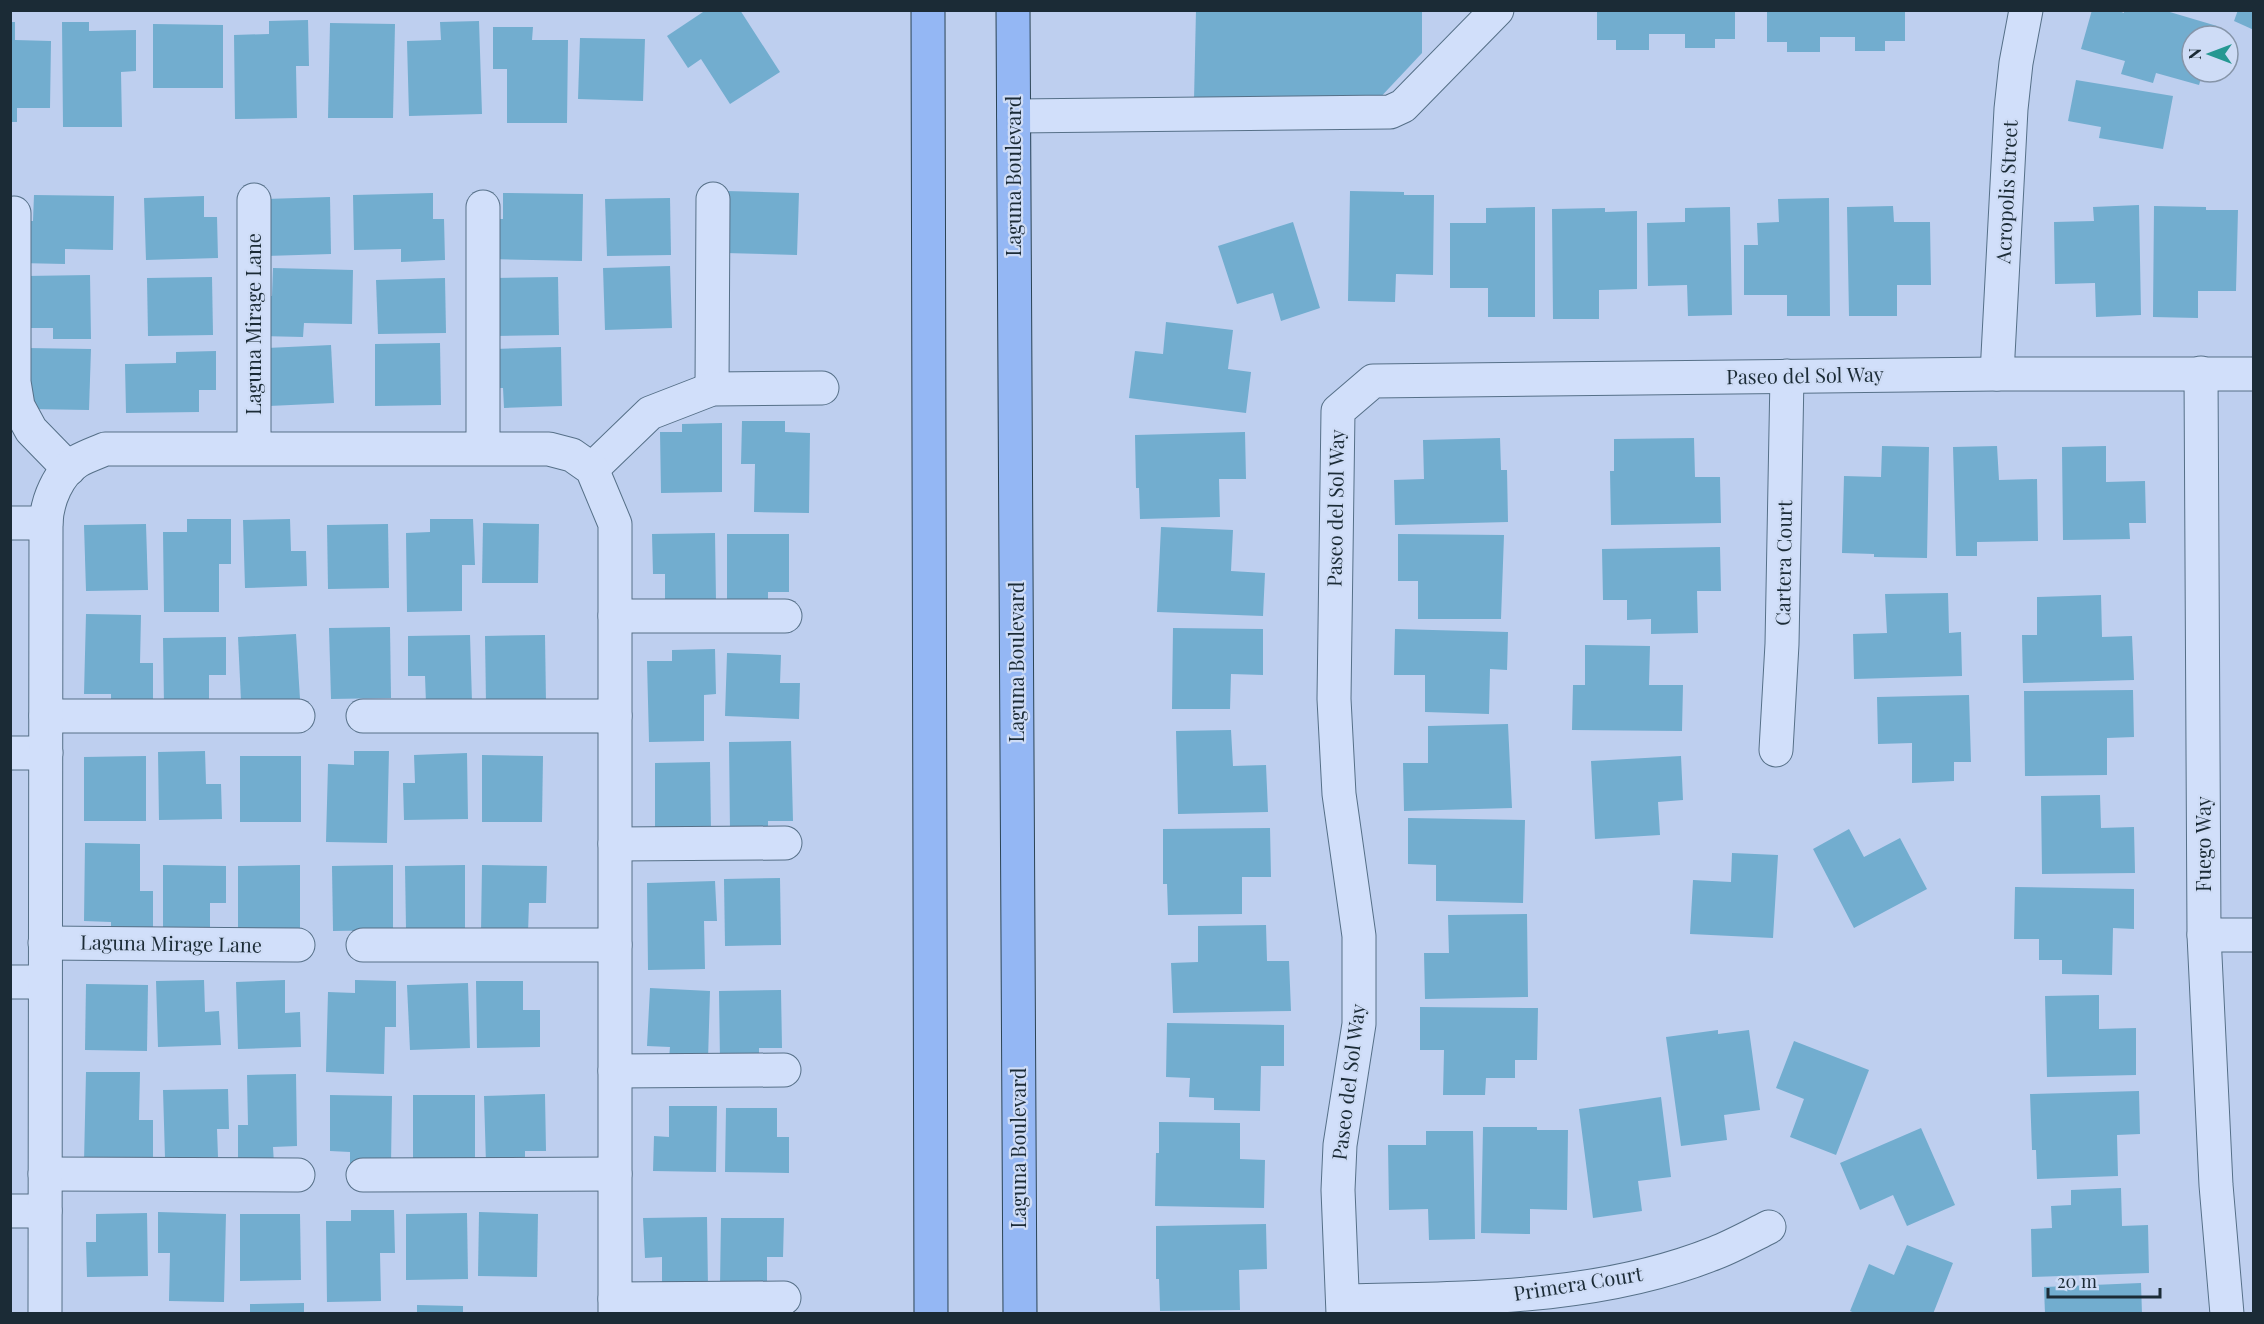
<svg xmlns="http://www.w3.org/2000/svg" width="2264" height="1324" viewBox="0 0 2264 1324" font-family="'Playfair Display',serif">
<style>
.building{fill:#72adcf}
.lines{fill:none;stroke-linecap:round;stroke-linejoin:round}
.minor-casing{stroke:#567088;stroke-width:35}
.major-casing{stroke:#2b4455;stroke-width:35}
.minor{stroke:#d1dffa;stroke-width:33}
.major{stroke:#94b7f4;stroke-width:33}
.labels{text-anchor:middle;stroke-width:4.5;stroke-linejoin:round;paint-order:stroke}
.street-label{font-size:20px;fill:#1b2b36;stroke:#cedcf6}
</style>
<rect width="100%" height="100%" fill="#becfef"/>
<!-- building -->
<g class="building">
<path d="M706 10H740L780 72 730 104 701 59 688 68 667 36Z"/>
<path d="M1196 10H1422V53L1376 102 1194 100Z"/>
<path d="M1597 10H1735V39H1715V48H1685V34H1649V50H1616V40H1597Z"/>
<path d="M1767 10H1905V41H1885V51H1855V37H1820V52H1787V42H1767Z"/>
<path d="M2092 10H2116L2124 13V10H2163L2217 26 2214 36H2192V72H2203L2199 85 2156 73 2153 83 2121 74 2125 61 2081 49Z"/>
<path d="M2238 10H2254V30L2234 21Z"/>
<path d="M308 20 309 66H296L297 118 235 119 234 35 269 34V21Z"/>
<path d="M479 21 482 114 409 116 407 41 441 40 440 22Z"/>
<path d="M10 22H15V40L51 41 50 108H17V122H10Z"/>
<path d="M62 22H89V31L136 30V71L121 72 122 127H63Z"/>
<path d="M330 23 395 24 393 118H328Z"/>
<path d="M153 24 223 25V88H153Z"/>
<path d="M493 27H533L532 40H568L567 123H507V69H493Z"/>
<path d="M580 38 645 39 643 101 578 99Z"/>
<path d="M2076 80 2173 96 2163 149 2099 138 2101 127 2068 121Z"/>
<path d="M727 191 799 193 797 255 725 253Z"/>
<path d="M1350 191 1404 192V195H1434L1433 275 1396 274 1395 302 1348 301Z"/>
<path d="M433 193V219H444L445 260 401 262V249L354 250 353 195Z"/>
<path d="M503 193 583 194 582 261 490 259 491 219H503Z"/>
<path d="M34 195 114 196 113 250 65 249V264L19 263 21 221H33Z"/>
<path d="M204 196V217H217L218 258 146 260 144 198Z"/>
<path d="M330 197 331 254 266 256 265 199Z"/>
<path d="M670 198 671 255 607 256 605 199Z"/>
<path d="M1829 198 1830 316H1787V295H1744V245H1758L1757 223 1779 222 1778 199Z"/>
<path d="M2139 205 2141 315 2096 317 2095 283 2055 284 2054 222 2094 221 2093 207Z"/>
<path d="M1893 206 1894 222H1930L1931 285H1897V316H1849L1847 207Z"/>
<path d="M2154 206 2206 207V210H2238L2236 291H2198V318L2153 317Z"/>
<path d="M1535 207V317H1488V288H1450V223H1486V208Z"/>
<path d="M1730 207 1732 315 1688 316 1687 285 1648 286 1647 223 1685 222V208Z"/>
<path d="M1605 208V212L1637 211V289L1599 290V319H1553L1552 209Z"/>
<path d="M1293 222 1320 308 1281 321 1273 293 1237 304 1218 246Z"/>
<path d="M670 266 672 328 605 330 603 268Z"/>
<path d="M273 268 353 270 352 324 304 323 303 337 260 336 261 296H272Z"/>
<path d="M90 275 91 339H53V328H26V276Z"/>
<path d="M212 277 213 335 148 336 147 278Z"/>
<path d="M558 277 559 335 496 336 495 278Z"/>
<path d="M445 278 446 333 378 334 376 280Z"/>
<path d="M1166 322 1233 330 1228 369 1251 372 1246 413 1129 398 1135 351 1163 354Z"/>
<path d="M440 343 441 405 375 406V344Z"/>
<path d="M331 345 334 403 269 406 267 348Z"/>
<path d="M561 347 562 406 504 408 503 388H495L494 349Z"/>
<path d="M27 348 91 349 89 410 26 409Z"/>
<path d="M216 351V390H199V412L126 413 125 364 176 363V352Z"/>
<path d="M742 421H785V432L810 433 809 513 754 512 755 464H741Z"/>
<path d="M722 423V492L661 493 660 432H682V424Z"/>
<path d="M1245 432 1246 479H1219L1220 517 1140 519 1139 488H1136L1135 435Z"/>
<path d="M1500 438 1501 470H1507L1508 522 1395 525 1394 480 1424 479 1423 440Z"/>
<path d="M1694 438 1695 477H1720L1721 523 1611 525 1610 471H1614V439Z"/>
<path d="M1882 446 1929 447 1927 558 1874 557V554L1842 553 1844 476 1881 477Z"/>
<path d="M1997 446 1999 480 2037 479 2038 541 1977 542V556H1956L1953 447Z"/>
<path d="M2106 446V482L2145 481 2146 523H2129L2130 539 2063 540 2062 447Z"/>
<path d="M187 519H231V564H219V612H164L163 532H187Z"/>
<path d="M290 519 291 551H306L307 586 245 588 243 520Z"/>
<path d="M430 519H473L475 565H462V611L407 612 406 533 430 532Z"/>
<path d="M483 523 539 524 538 583H482Z"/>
<path d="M146 524 148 590 86 591 84 525Z"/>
<path d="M388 524 389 588 328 589 327 525Z"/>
<path d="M1161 527 1233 530 1231 571 1265 573 1263 616 1157 612Z"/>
<path d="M715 533 716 601H665V574H653L652 534Z"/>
<path d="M727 534H789V592H768V604H727Z"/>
<path d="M1398 534 1504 535 1501 619H1418V581H1398Z"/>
<path d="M1720 547 1721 591H1697L1698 633 1651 634V619L1627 620V600H1603L1602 549Z"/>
<path d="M1948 593 1949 633 1961 632 1962 676 1854 679 1853 634 1887 633 1885 594Z"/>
<path d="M2101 595 2102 637 2132 636 2134 680 2023 683 2022 635H2037V597Z"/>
<path d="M86 614 141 615 140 663H153V706L111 705V694H84Z"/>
<path d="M390 627 391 698 331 699 329 628Z"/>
<path d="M1173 628 1263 629V675L1231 674 1230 709H1172Z"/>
<path d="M1395 629 1508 632 1507 670 1490 669 1489 714 1425 712V675H1394Z"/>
<path d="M296 634 300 699 241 701 238 637Z"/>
<path d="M470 635 472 702 426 703 425 676H408V636Z"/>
<path d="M545 635 546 703 486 704 485 636Z"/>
<path d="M226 637V675H209V704L164 705 163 638Z"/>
<path d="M1585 645 1650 646 1649 685H1683L1682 731 1572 730 1573 685H1585Z"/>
<path d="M715 649 716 694 704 695V741L649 742 647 661H672V650Z"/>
<path d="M727 653 781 655 780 683H800L799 719 725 716Z"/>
<path d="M2133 690 2134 737 2107 738V775L2025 776 2024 691Z"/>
<path d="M1969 695 1971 762H1954V781L1912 783V743L1878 744 1877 697Z"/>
<path d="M1508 724 1512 808 1404 811 1403 763H1428V726Z"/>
<path d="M1231 730 1233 766 1266 765 1268 812 1178 814 1176 731Z"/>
<path d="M791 741 793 821H768V831L730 832 729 742Z"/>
<path d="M205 751 206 784H221L222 819 159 820 158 752Z"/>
<path d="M354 751H389L387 843 326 842 328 764 354 765Z"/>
<path d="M467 753 468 819 404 820 403 783H415L414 755Z"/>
<path d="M482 755 543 756 542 822H482Z"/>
<path d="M146 756V821H84V757Z"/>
<rect x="240" y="756" width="61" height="66"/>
<path d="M1681 756 1683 800 1658 802 1660 835 1595 839 1591 761Z"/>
<path d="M710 762 711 832 655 833V763Z"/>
<path d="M2100 795 2101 828 2134 827 2135 873 2042 874 2041 796Z"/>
<path d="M1408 818 1525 820 1523 903 1436 901V865L1408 864Z"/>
<path d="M1270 828 1271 877H1242V914L1168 915 1167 884H1163V829Z"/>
<path d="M1849 829 1864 857 1900 838 1927 889 1854 928 1813 849Z"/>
<path d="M85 843 140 844V891H153V935L111 934V922L84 921Z"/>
<path d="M1732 853 1778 855 1773 938 1690 934 1693 880 1731 882Z"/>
<path d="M163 865 226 866V903H210V933L163 932Z"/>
<path d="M300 865V930L238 931V866Z"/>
<path d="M393 865V930L333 931 332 866Z"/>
<path d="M465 865V929L406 930 405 866Z"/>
<path d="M482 865 547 866 546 903H529L528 933 481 932Z"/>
<path d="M780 878 781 945 725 946 724 879Z"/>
<path d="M715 881 717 921H704L705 969 648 970 647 883Z"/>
<path d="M2015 887 2134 889V929L2113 928 2112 975 2062 974V960H2039V939H2014Z"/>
<path d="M1527 914 1528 997 1425 999 1424 953H1449L1448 915Z"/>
<path d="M1266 925 1267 961H1289L1291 1011 1173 1013 1171 963 1198 962V926Z"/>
<path d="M204 980 205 1012 219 1011 221 1045 158 1047 156 981Z"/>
<path d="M285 980V1013L300 1012 301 1047 238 1049 236 982Z"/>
<path d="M355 980 396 981V1027H385L384 1074 326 1072 328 992 355 993Z"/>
<path d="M476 981H523V1010H540V1047L477 1048Z"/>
<path d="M468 983 470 1048 410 1050 407 985Z"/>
<path d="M86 984 148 985 147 1051 85 1050Z"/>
<path d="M650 988 710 991 708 1060 669 1059 670 1047 647 1046Z"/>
<path d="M781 990 782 1048H759V1061H720L719 991Z"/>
<path d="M2099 995V1029L2136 1028V1075L2047 1077 2045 996Z"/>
<path d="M1420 1007 1538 1008 1537 1060H1515V1078H1486L1485 1095H1443L1444 1050H1420Z"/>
<path d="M1167 1023 1284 1025V1066H1261L1260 1111 1214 1110V1098L1189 1097 1190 1078 1166 1077Z"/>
<path d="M1718 1030V1034L1749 1030 1760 1110 1724 1115 1727 1140 1681 1146 1666 1037Z"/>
<path d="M1794 1041 1869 1070 1836 1155 1790 1137 1804 1099 1776 1088Z"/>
<path d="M86 1072H140L139 1120H153V1163L84 1162Z"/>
<path d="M296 1074 297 1146 273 1147 274 1164 238 1165V1125H248L247 1075Z"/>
<path d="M228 1089 229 1129H217L218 1157 165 1158 163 1090Z"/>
<path d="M2139 1091 2140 1134 2117 1135 2118 1176 2037 1179 2036 1150H2032L2030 1094Z"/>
<path d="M545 1094 546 1151H525V1163L486 1164 484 1096Z"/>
<path d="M330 1095 392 1096 391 1165 350 1164V1152L330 1151Z"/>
<path d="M413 1095H475V1159L413 1158Z"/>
<path d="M1661 1097 1671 1177 1638 1181 1642 1211 1593 1218 1579 1109Z"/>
<path d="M669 1106H717L716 1172 653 1171 654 1136 669 1137Z"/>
<path d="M726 1108H777V1137H789V1173L725 1172Z"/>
<path d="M1159 1122 1240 1123V1159L1265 1160 1264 1208 1155 1206 1156 1153H1159Z"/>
<path d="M1483 1127H1537V1130H1568L1567 1210 1530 1209V1234L1481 1233Z"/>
<path d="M1921 1128 1955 1205 1907 1226 1893 1195 1860 1210 1840 1163Z"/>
<path d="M1426 1131H1473L1475 1239 1429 1240 1428 1209 1389 1210 1388 1145H1426Z"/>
<path d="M2121 1188 2122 1226 2148 1225 2149 1273 2032 1277 2031 1229 2052 1228 2051 1206 2071 1205V1190Z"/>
<path d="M351 1210H394L395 1253H380L381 1301 327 1302 326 1221H351Z"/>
<path d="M158 1212 226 1214 224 1302 169 1301 170 1253H158Z"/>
<path d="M479 1212 538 1214 537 1277 478 1276Z"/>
<path d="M147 1213 148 1276 87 1277 86 1242H96V1214Z"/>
<path d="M467 1213 468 1279 406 1280V1214Z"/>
<path d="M240 1214H300L301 1280 240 1281Z"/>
<path d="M707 1217 708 1287 662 1288V1257L645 1258 643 1218Z"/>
<path d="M721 1218H784L783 1257H767V1288L720 1287Z"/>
<path d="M1266 1224 1267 1269 1239 1270 1240 1310 1160 1311 1159 1279H1156V1226Z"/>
<path d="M1907 1245 1953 1263 1933 1314H1857L1850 1311 1869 1264 1894 1275Z"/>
<path d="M2141 1283 2142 1314H2045L2044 1287Z"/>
<path d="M304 1303V1314H250V1304Z"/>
<path d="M417 1305 463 1306V1314H417Z"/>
</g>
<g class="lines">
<defs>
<g id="minor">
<path d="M1014 116 1390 112 1403 106 1497 10"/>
<path d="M254 200V448"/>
<path d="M483 207V447"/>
<path d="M14 213V382L18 406 31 430 69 469"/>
<path d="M2201 373 2204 935 2216 1185 2227 1314"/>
<path d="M1997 374 2011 109 2016 63 2026 10"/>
<path d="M712 389 713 199"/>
<path d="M592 469 650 413 712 389 822 388"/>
<path d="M10 523H46"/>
<path d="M615 616H785"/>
<path d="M46 716H298"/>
<path d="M363 716H615"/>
<path d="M1776 750 1782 644 1787 376"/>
<path d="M10 753H46"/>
<path d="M615 844 785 843"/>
<path d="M2204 935H2254"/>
<path d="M45 943 298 945"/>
<path d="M363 945H615"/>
<path d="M10 982H45"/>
<path d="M615 1071 784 1070"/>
<path d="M45 1174 298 1175"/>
<path d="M363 1175 615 1174"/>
<path d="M10 1211H45"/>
<path d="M615 1299 784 1298"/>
<path d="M1343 1301C1468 1298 1597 1300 1715 1253 1733 1246 1751 1236 1769 1227"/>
<path d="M45 1314 46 523C47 501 58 473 78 461 87 456 96 453 105 449H549L572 455 592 469 615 524V1314"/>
<path d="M1343 1314 1338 1190 1340 1145 1359 1024V936L1339 794 1334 699 1338 411 1373 381 1997 374H2254"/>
</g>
<g id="major">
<path d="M928 10 931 1314"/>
<path d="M1013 10 1020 1314"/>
</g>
</defs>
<!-- minor casing -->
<use href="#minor" class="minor-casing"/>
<!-- major casing -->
<use href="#major" class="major-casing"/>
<!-- minor -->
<use href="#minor" class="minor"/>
<!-- major -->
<use href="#major" class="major"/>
</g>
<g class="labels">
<!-- street labels -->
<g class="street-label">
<text transform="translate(1014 176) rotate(-90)" y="7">Laguna Boulevard</text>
<text transform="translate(2007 192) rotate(-87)" y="7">Acropolis Street</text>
<text transform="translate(254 324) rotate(-90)" y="7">Laguna Mirage Lane</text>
<text transform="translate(1805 376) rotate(-1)" y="7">Paseo del Sol Way</text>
<text transform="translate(1336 508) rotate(-89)" y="7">Paseo del Sol Way</text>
<text transform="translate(1784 563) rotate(-89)" y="7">Cartera Court</text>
<text transform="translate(1017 662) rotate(-90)" y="7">Laguna Boulevard</text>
<text transform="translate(2204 844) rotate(-90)" y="7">Fuego Way</text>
<text transform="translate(171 944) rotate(1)" y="7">Laguna Mirage Lane</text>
<text transform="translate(1349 1082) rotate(-83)" y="7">Paseo del Sol Way</text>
<text transform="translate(1019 1148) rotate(-90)" y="7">Laguna Boulevard</text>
<text transform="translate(1578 1284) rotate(-9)" y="7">Primera Court</text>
</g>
</g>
<!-- border -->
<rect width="2264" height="1324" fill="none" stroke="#1b2b36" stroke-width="24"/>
<!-- north arrow -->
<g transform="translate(2210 54) rotate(270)"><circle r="28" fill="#cedcf6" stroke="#8695a9" stroke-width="1.5"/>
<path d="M0-4.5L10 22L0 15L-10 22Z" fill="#259892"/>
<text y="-9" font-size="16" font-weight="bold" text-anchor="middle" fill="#1b2b36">N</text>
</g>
<!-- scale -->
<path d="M2048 1288v9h112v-9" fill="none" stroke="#1b2b36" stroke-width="3"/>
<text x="2057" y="1288" font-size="18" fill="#1b2b36" stroke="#cedcf6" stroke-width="4.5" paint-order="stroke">20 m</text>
</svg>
